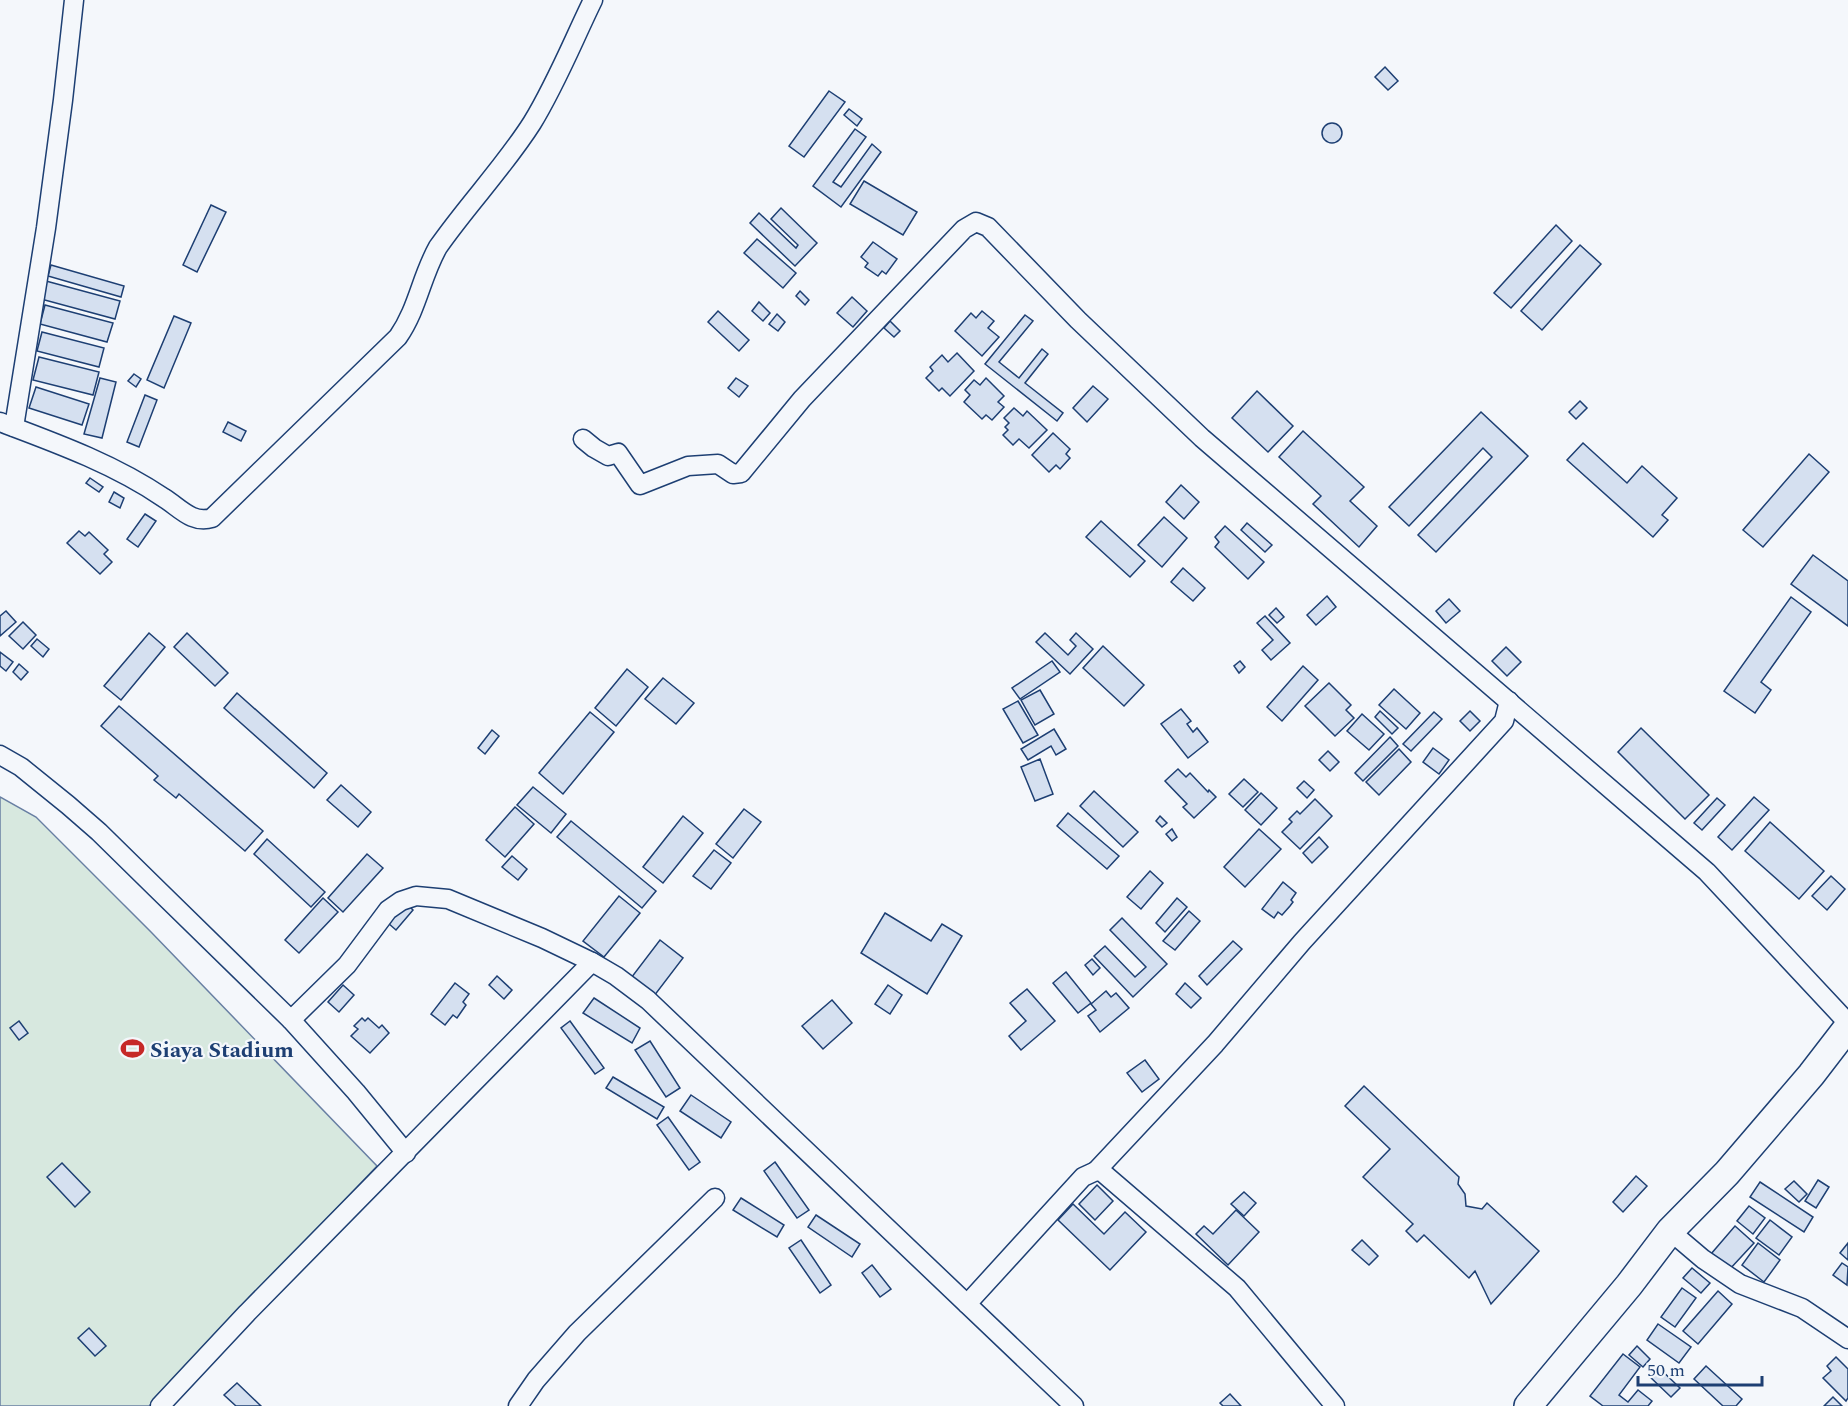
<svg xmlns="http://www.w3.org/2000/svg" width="1848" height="1406" viewBox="0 0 1848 1406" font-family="Spectral,serif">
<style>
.green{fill:#d7e8df;stroke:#687fa3;stroke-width:1.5}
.building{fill:#d5e0f0;stroke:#1d3f73;stroke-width:1.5}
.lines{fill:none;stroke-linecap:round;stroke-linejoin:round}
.minor-casing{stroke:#1d3f73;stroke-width:21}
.highway-casing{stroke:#1d3f73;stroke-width:30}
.minor{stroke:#f4f7fb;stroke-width:18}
.highway{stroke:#f4f7fb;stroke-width:27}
.labels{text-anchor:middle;stroke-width:4.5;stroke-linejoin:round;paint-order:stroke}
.poi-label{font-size:22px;font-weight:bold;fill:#1d3f73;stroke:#f4f7fb;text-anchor:start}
</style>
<rect width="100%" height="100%" fill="#f4f7fb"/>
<!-- green -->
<path class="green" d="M0 797 36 817 151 932 377 1166 149 1406H0Z"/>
<!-- building -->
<g class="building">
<path d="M1385 67 1398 81 1388 90 1375 77Z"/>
<path d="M829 91 845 102 804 157 789 146Z"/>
<path d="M849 109 862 119 857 126 844 115Z"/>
<circle cx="1332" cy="133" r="10"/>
<path d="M855 129 866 137 833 182 841 187 872 144 881 152 841 207 813 186Z"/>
<path d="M864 181 917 212 903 235 850 204Z"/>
<path d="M211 205 226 212 197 272 183 265Z"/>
<path d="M781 208 817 243 795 266 750 223 759 213 796 248 798 245 771 219Z"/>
<path d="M1556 225 1572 241 1511 308 1494 293Z"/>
<path d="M757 239 796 273 783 288 744 253Z"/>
<path d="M873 242 897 259 886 274 882 271 878 276 865 267 868 263 861 257Z"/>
<path d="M1580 245 1601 264 1542 330 1521 311Z"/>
<path d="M51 265 124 286 121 297 48 276Z"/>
<path d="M46 281 120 301 115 319 41 299Z"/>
<path d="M800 291 809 300 805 305 796 296Z"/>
<path d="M852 297 867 311 853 327 837 313Z"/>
<path d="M759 302 770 313 763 321 752 311Z"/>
<path d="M45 305 113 323 107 342 40 324Z"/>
<path d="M718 311 749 340 739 351 708 322Z"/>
<path d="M982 311 994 321 988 328 999 337 982 356 955 331 971 313 976 318Z"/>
<path d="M777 314 785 322 778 331 769 324Z"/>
<path d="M1025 315 1033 321 999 362 1019 378 1042 349 1048 354 1025 383 1063 413 1057 421 985 364Z"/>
<path d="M174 316 191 323 164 388 147 380Z"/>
<path d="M890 321 900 331 894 337 884 328Z"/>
<path d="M42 332 104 348 99 367 37 351Z"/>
<path d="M957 353 974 371 950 396 942 388 939 391 926 378 933 371 930 367 942 355 948 362Z"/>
<path d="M39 357 99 372 93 395 33 380Z"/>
<path d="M134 374 141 379 136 387 128 381Z"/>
<path d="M100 378 116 382 102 438 84 434Z"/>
<path d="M736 378 748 386 739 397 728 388Z"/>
<path d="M986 378 1004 396 998 402 1004 407 992 420 986 415 982 419 964 402 970 395 965 390 974 380 980 385Z"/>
<path d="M1093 386 1108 399 1087 422 1073 408Z"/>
<path d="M36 387 89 404 82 425 29 408Z"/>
<path d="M1257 391 1293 426 1268 452 1232 418Z"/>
<path d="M145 395 157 400 139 447 127 442Z"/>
<path d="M1580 401 1587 408 1576 419 1569 412Z"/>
<path d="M1014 408 1023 416 1027 411 1047 430 1029 448 1019 439 1013 445 1003 435 1008 430 1005 427 1009 423 1004 418Z"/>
<path d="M1481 412 1528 456 1436 552 1418 535 1492 457 1483 448 1409 526 1389 507Z"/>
<path d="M228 422 246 431 241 441 223 432Z"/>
<path d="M1303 431 1364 487 1350 501 1377 526 1359 547 1313 504 1321 496 1279 457Z"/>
<path d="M1053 433 1070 449 1066 454 1070 458 1060 469 1056 465 1049 472 1032 455Z"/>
<path d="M1583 443 1627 483 1642 466 1677 498 1662 515 1668 520 1653 537 1567 460Z"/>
<path d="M1809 454 1829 472 1763 547 1743 530Z"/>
<path d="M90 478 103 487 99 492 86 483Z"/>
<path d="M1181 485 1199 502 1184 519 1166 502Z"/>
<path d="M114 492 124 498 120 508 109 502Z"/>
<path d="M145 514 156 521 138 547 127 539Z"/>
<path d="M1164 517 1187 538 1162 567 1138 545Z"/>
<path d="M1101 521 1145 561 1130 577 1086 537Z"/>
<path d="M1247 523 1272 545 1265 552 1241 530Z"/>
<path d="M1225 526 1264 562 1248 579 1215 547 1219 542 1215 537Z"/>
<path d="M79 531 85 536 89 532 108 550 104 554 112 562 100 574 67 543Z"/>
<path d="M1813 555 1848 581V626L1791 584Z"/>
<path d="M1183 568 1205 588 1193 601 1171 582Z"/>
<path d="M1327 596 1336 607 1316 625 1307 615Z"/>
<path d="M1791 597 1811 612 1761 682 1771 690 1755 713 1724 691Z"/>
<path d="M1449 599 1460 611 1446 623 1436 611Z"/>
<path d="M1276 608 1284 617 1277 623 1269 615Z"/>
<path d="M6 611 16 622 0 636V616Z"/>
<path d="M1265 616 1290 643 1271 660 1262 650 1273 640 1257 623Z"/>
<path d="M23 622 36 635 23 649 9 636Z"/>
<path d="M149 633 165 647 121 700 104 686Z"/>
<path d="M187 633 228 673 215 686 174 647Z"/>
<path d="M1045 633 1068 655 1076 646 1070 640 1076 633 1093 649 1070 674 1036 642Z"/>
<path d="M37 639 49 649 43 657 31 646Z"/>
<path d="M1103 646 1144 685 1124 706 1083 668Z"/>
<path d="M1506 647 1521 662 1507 676 1492 661Z"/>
<path d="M0 652 13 662 6 671 0 666Z"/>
<path d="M1052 661 1060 672 1020 699 1012 688Z"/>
<path d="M1240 661 1245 667 1239 673 1234 666Z"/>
<path d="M19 664 28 672 21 680 13 672Z"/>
<path d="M1303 666 1318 680 1282 721 1267 707Z"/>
<path d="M627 669 648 687 616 726 595 708Z"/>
<path d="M663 678 694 703 676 724 645 699Z"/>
<path d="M1329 683 1351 705 1346 710 1354 718 1335 736 1305 706Z"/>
<path d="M1394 689 1420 713 1406 729 1379 705Z"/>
<path d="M1040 690 1054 714 1035 725 1021 700Z"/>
<path d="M237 693 327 773 314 788 224 708Z"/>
<path d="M1018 701 1038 735 1023 743 1003 709Z"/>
<path d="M119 706 263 831 245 851 179 794 176 798 154 780 158 776 101 726Z"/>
<path d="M1181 709 1191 721 1187 724 1193 732 1197 728 1208 742 1188 758 1161 724Z"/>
<path d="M1380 711 1398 728 1392 734 1375 717Z"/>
<path d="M1470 711 1480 721 1470 731 1460 721Z"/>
<path d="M590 712 614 732 563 794 539 773Z"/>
<path d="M1434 712 1442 719 1411 751 1403 744Z"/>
<path d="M1362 714 1384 734 1369 750 1347 731Z"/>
<path d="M1641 728 1709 795 1685 819 1618 752Z"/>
<path d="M1054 729 1066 749 1056 755 1051 746 1028 760 1021 749Z"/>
<path d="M492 730 499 736 485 754 478 748Z"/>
<path d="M1390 737 1398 746 1363 781 1355 773Z"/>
<path d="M1433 748 1449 760 1439 774 1423 762Z"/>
<path d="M1399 749 1411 762 1379 795 1366 782Z"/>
<path d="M1328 751 1339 762 1330 771 1319 760Z"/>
<path d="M1040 759 1053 794 1035 801 1021 767Z"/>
<path d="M1178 769 1186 777 1190 773 1208 792 1209 790 1216 797 1194 818 1183 807 1187 804 1165 781Z"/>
<path d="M1244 779 1258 792 1243 807 1229 794Z"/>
<path d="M1304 781 1314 790 1307 798 1297 788Z"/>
<path d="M341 785 371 812 358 827 327 800Z"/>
<path d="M533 787 566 814 551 833 517 805Z"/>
<path d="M1094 791 1138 832 1123 847 1080 806Z"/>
<path d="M1261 793 1277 808 1261 825 1245 810Z"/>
<path d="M1754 797 1769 810 1732 850 1718 837Z"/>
<path d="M1717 798 1725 805 1702 830 1694 823Z"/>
<path d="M1315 799 1332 816 1300 849 1282 832 1292 822 1289 819 1297 811 1300 814Z"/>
<path d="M515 807 534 824 505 857 486 840Z"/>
<path d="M744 809 761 822 733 858 716 844Z"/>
<path d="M1068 813 1119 856 1107 869 1057 826Z"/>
<path d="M683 816 703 833 663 883 643 867Z"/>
<path d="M1160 816 1167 823 1162 827 1156 821Z"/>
<path d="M571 821 656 891 642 908 557 837Z"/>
<path d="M1770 822 1824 871 1799 899 1745 851Z"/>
<path d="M1172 829 1177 837 1172 841 1166 834Z"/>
<path d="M1259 829 1281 849 1245 887 1224 867Z"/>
<path d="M1319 837 1328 847 1312 863 1303 853Z"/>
<path d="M267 839 325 892 311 907 254 854Z"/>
<path d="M714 850 731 863 711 889 693 876Z"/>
<path d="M367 854 383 868 343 912 328 898Z"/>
<path d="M512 856 527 869 518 880 502 867Z"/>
<path d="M1150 871 1163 883 1141 909 1127 897Z"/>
<path d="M1831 876 1845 889 1827 910 1812 896Z"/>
<path d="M1283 882 1296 893 1291 900 1293 902 1290 906 1282 915 1278 912 1274 918 1262 909Z"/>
<path d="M619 896 640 913 604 957 583 941Z"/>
<path d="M323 898 338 912 299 953 285 940Z"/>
<path d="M1177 898 1187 907 1165 932 1156 923Z"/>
<path d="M406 903 413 910 396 930 388 923Z"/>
<path d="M1189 911 1200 921 1175 950 1163 941Z"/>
<path d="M885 913 931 941 942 924 962 936 927 994 861 953Z"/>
<path d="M1122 918 1167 964 1133 997 1094 956 1105 946 1135 977 1146 967 1110 930Z"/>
<path d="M660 940 683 958 654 996 631 978Z"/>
<path d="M1233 941 1242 949 1207 985 1199 976Z"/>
<path d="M1092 959 1100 968 1093 975 1085 965Z"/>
<path d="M1066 972 1091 1003 1078 1013 1053 983Z"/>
<path d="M497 976 512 990 504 999 489 985Z"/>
<path d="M455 983 469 994 463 1002 466 1005 457 1018 453 1015 445 1025 431 1014Z"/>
<path d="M1185 983 1201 998 1191 1008 1176 994Z"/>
<path d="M343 985 354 995 339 1012 328 1002Z"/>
<path d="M888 985 902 995 890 1014 875 1004Z"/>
<path d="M1027 989 1055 1021 1021 1050 1009 1036 1026 1021 1010 1003Z"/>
<path d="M1106 991 1111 997 1116 993 1129 1008 1100 1032 1088 1016 1096 1010 1091 1004Z"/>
<path d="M594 998 640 1028 632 1043 583 1013Z"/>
<path d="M832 1000 852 1023 823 1049 802 1026Z"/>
<path d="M362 1018 365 1021 368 1018 379 1028 382 1025 389 1033 370 1053 351 1036 358 1029 354 1026Z"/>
<path d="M19 1021 28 1033 19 1040 10 1028Z"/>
<path d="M570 1021 604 1068 595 1074 561 1028Z"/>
<path d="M650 1041 680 1088 666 1097 635 1050Z"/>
<path d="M1145 1060 1159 1079 1142 1092 1127 1073Z"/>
<path d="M613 1077 664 1107 657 1119 606 1088Z"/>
<path d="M1364 1086 1459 1177 1458 1184 1465 1194 1466 1206 1482 1209 1487 1203 1539 1251 1491 1304 1475 1271 1469 1278 1424 1235 1417 1242 1406 1231 1413 1224 1363 1177 1390 1149 1345 1106Z"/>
<path d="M691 1095 731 1122 721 1138 680 1111Z"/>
<path d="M668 1117 700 1162 689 1170 657 1125Z"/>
<path d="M775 1162 809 1210 797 1218 764 1171Z"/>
<path d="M62 1163 90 1192 75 1207 47 1177Z"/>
<path d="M1636 1176 1647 1186 1623 1212 1613 1202Z"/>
<path d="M1818 1180 1829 1187 1816 1208 1805 1201Z"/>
<path d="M1794 1181 1807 1194 1799 1202 1785 1189Z"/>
<path d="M1760 1182 1813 1217 1804 1232 1750 1197Z"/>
<path d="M1097 1185 1113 1201 1095 1220 1079 1204Z"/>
<path d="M1244 1192 1256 1203 1244 1216 1231 1204Z"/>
<path d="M741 1198 784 1225 777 1237 733 1210Z"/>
<path d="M1073 1204 1104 1234 1125 1212 1146 1232 1110 1270 1058 1220Z"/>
<path d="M1749 1206 1765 1218 1753 1234 1737 1221Z"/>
<path d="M1236 1210 1259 1232 1228 1265 1196 1234 1204 1226 1213 1234Z"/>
<path d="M816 1215 860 1244 852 1257 808 1227Z"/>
<path d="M1770 1220 1792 1237 1779 1255 1756 1238Z"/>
<path d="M1735 1226 1754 1243 1729 1270 1711 1254Z"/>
<path d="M801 1240 831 1285 820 1293 789 1248Z"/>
<path d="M1362 1240 1378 1256 1369 1265 1352 1250Z"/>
<path d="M1758 1243 1780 1260 1764 1282 1742 1265Z"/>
<path d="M1848 1243V1260L1840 1253Z"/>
<path d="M1842 1263 1848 1267 1847 1285 1833 1275Z"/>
<path d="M872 1265 891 1289 880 1297 862 1273Z"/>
<path d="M1692 1268 1710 1283 1701 1293 1683 1278Z"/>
<path d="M1682 1288 1696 1298 1675 1327 1661 1317Z"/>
<path d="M1718 1291 1732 1304 1698 1344 1683 1331Z"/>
<path d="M1658 1324 1691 1347 1679 1363 1647 1340Z"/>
<path d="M89 1328 106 1346 95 1356 78 1338Z"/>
<path d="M1637 1346 1650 1359 1643 1367 1629 1355Z"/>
<path d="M1623 1354 1640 1367 1619 1395 1628 1402 1638 1390 1652 1401 1648 1406H1603L1590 1396Z"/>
<path d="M1836 1357 1848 1369V1398L1846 1401 1823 1378 1831 1371 1827 1366Z"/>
<path d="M1657 1366 1680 1388 1671 1397 1648 1375Z"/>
<path d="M1706 1366 1742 1399 1736 1406H1723L1694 1379Z"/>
<path d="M237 1383 261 1406H236L224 1395Z"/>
<path d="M1230 1394 1241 1406H1223L1220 1403Z"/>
<path d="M1833 1397 1842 1406H1824Z"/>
</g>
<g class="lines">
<defs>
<g id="minor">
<path d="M0 422C56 443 114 464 164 498 180 508 192 524 212 518L398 337C418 308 421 277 438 247 468 204 504 167 532 123 556 84 573 41 593 0"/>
<path d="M14 427 46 228 63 100 74 0"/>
<path d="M583 439 594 448 608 456 618 453 640 485 688 466 718 464 733 474 741 473 802 399 964 229 976 222 988 227 1078 320 1202 438 1707 872 1848 1023"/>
<path d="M0 755 21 767 68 805 99 832 155 887 291 1020 356 1092 406 1153"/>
<path d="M291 1020 347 965 388 910 401 901 416 896 448 899 542 938 592 962"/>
<path d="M1096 1171 1215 1044 1302 942 1504 721 1509 701"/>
<path d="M1670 1231 1703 1259 1740 1284 1802 1308 1848 1339"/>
<path d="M967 1304 1083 1177 1096 1171 1102 1172 1237 1288 1335 1406"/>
<path d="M160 1406 247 1313 592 962 616 976 648 1000 1074 1406"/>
<path d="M518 1406 536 1380 577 1333 715 1198"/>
</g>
<path id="highway" d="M1528 1406 1629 1285 1670 1231 1727 1173 1811 1075 1848 1027"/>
</defs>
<!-- minor casing -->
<use href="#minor" class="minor-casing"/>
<!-- highway casing -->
<use href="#highway" class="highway-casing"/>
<!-- minor -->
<use href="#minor" class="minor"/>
<!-- highway -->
<use href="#highway" class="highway"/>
</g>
<!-- icons -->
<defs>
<symbol id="stadium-bare" viewBox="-9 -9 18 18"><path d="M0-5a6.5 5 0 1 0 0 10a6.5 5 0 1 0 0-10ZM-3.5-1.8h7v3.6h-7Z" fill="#c62828" stroke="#f4f7fb" stroke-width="2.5" paint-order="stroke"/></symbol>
</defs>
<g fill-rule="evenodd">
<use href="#stadium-bare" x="116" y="1032" width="33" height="33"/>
</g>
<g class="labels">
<!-- poi labels -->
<g class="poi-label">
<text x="150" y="1057">Siaya Stadium</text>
</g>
</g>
<!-- scale -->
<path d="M1638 1376v9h124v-9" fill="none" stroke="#1d3f73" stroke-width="3"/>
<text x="1647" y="1376" font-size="18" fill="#1d3f73" stroke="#f4f7fb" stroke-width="4.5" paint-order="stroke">50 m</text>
</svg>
